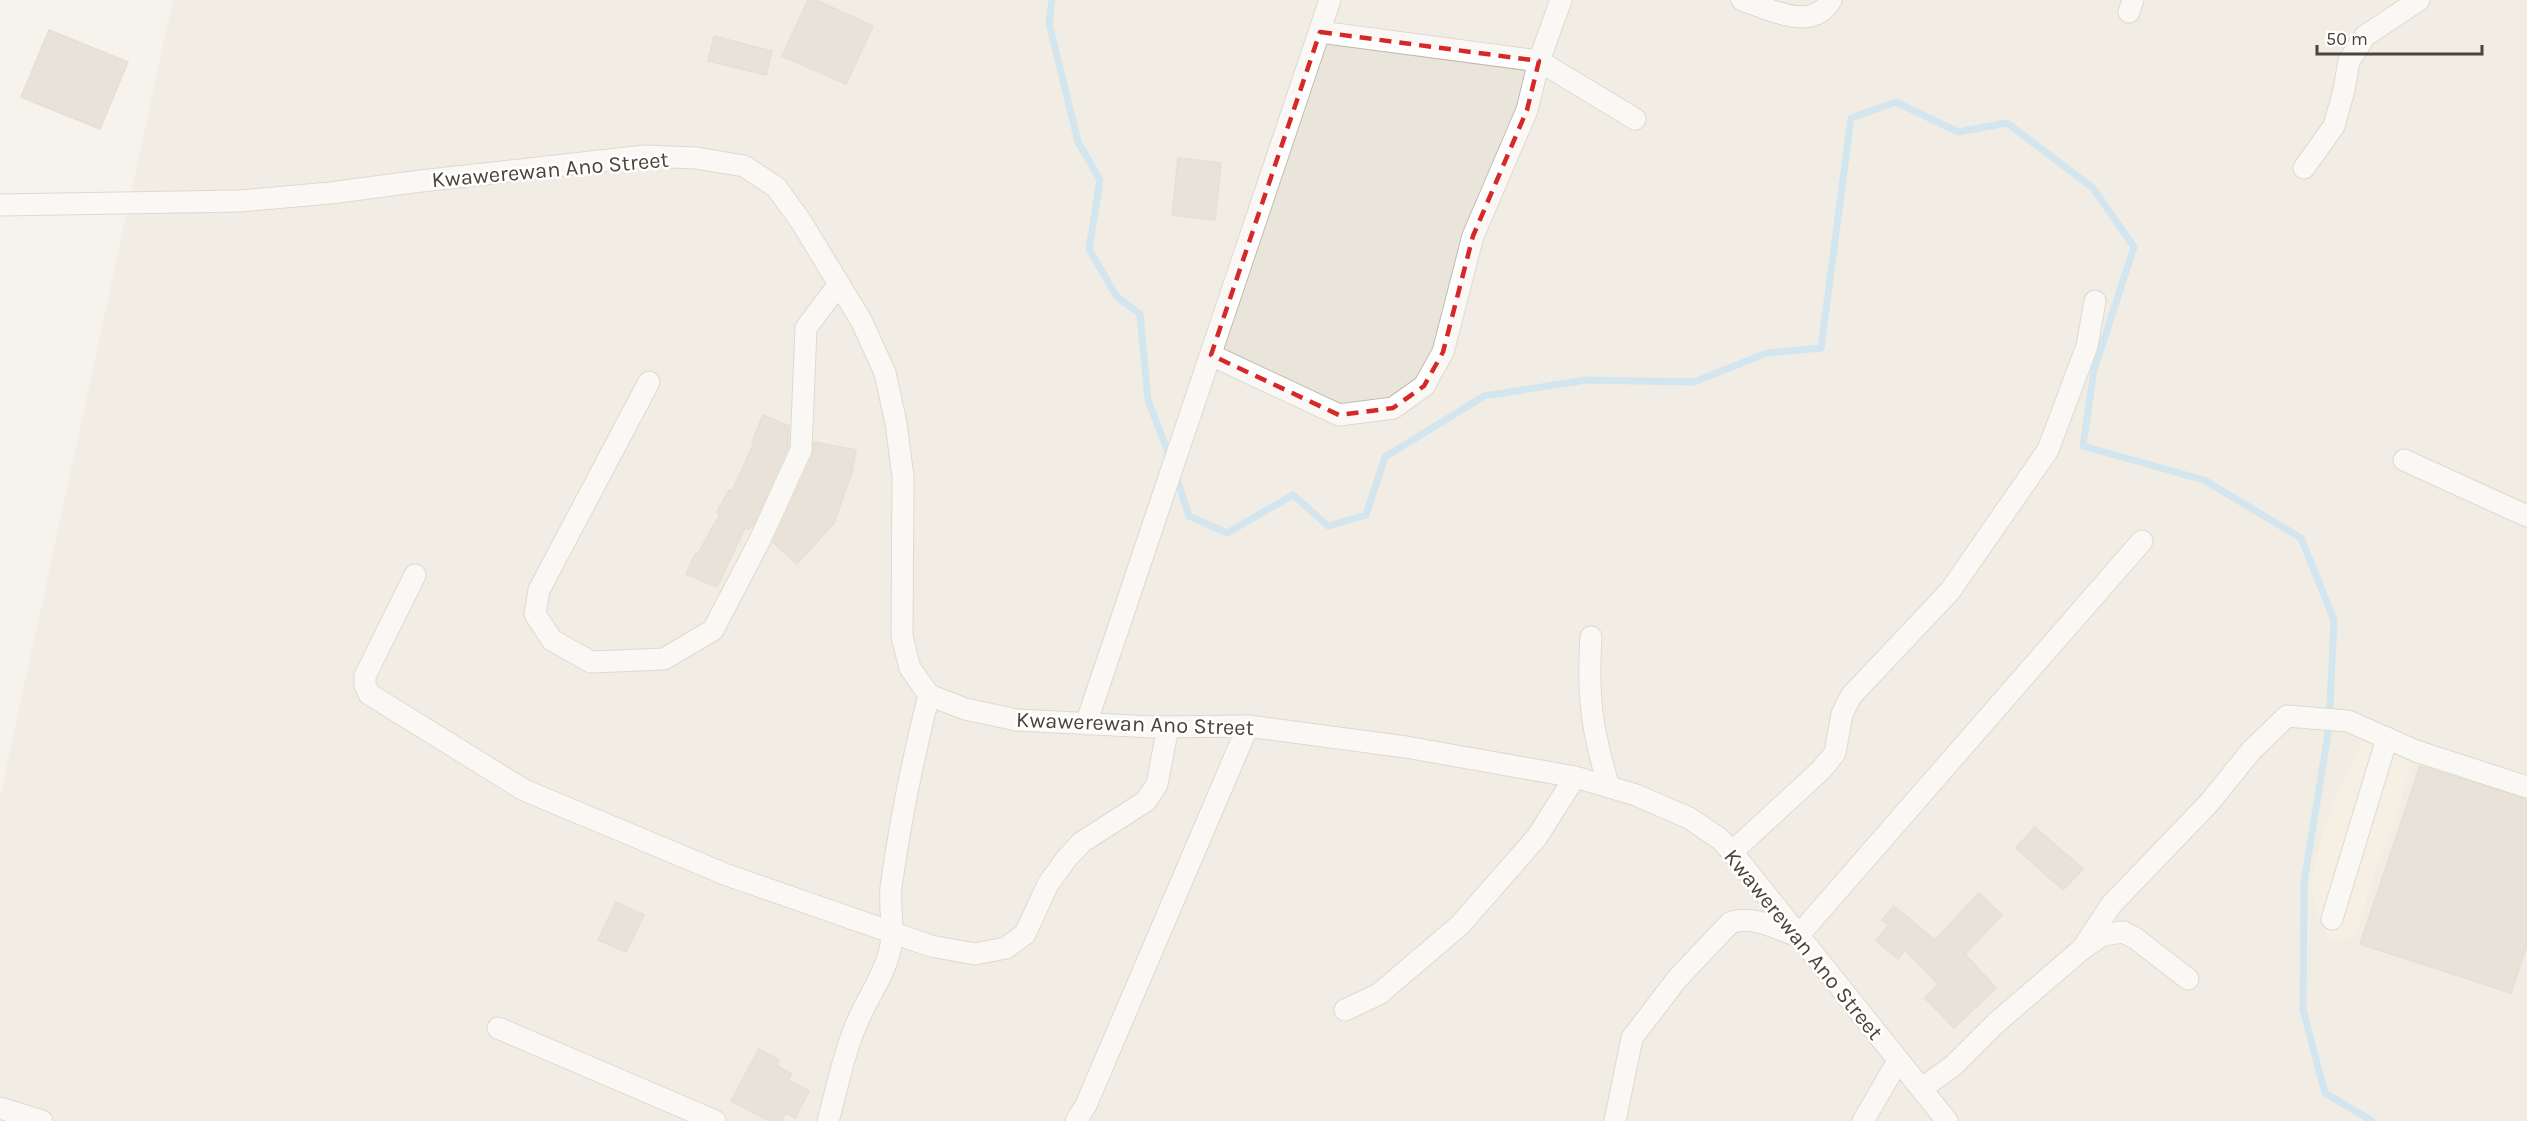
<svg xmlns="http://www.w3.org/2000/svg" width="2527" height="1121" viewBox="0 0 2527 1121" font-family="Karla,sans-serif">
<style>
.residential{fill:#eae5da}
.commercial{fill:#f7ead8}
.lines{fill:none;stroke-linecap:round;stroke-linejoin:round}
.stream{stroke:#a9d4f2;stroke-width:7}
.building{fill:#d8cfc1;stroke:#d3c7b4;stroke-width:1.5}
.minor-casing{stroke:#c2bbae;stroke-width:23}
.minor{stroke:#fff;stroke-width:21}
.marked{fill:none;stroke:#d62828;stroke-width:4.5;stroke-dasharray:12 8;stroke-linejoin:round}
.labels{text-anchor:middle;stroke-width:5;stroke-linejoin:round;paint-order:stroke}
.street-label{font-size:22px;fill:#4b4439;stroke:#fff}
</style>
<rect width="100%" height="100%" fill="#f6f3ec"/>
<!-- residential -->
<path class="residential" d="M173 0H2527V1121H0V797Z"/>
<!-- commercial -->
<path class="commercial" d="M2362 741 2412 763 2391 833 2375 871 2357 935 2331 942 2320 921 2310 885 2323 832 2336 798Z"/>
<g class="lines">
<!-- stream -->
<g class="stream">
<path d="M1052 0 1049 23 1078 142 1100 180 1089 249 1117 297 1140 314 1148 400 1170 457"/>
<path d="M1176 476 1189 516 1227 533 1293 495 1328 526 1366 515 1385 457 1484 396 1586 380 1694 382 1767 353 1821 348 1851 118 1896 102 1958 132 2007 123 2093 188 2134 247 2094 370 2083 446 2204 480 2301 538 2334 620 2329 727 2304 883 2303 1010 2325 1093 2372 1121"/>
</g>
</g>
<!-- building -->
<g class="building">
<path d="M808 0H816L873 26 846 84 782 56Z"/>
<path d="M49 30 128 62 100 129 21 97Z"/>
<path d="M714 36 772 51 766 75 708 61Z"/>
<path d="M1178 158 1221 163 1215 220 1172 215Z"/>
<path d="M763 415 789 426 788 447 753 525 749 529 745 528 717 587 686 574 695 554 697 555 720 514 717 512 729 490 732 491 754 443 752 442Z"/>
<path d="M814 442 856 450 852 472 834 523 797 564 773 542 813 455Z"/>
<path d="M2420 766 2527 799V945L2511 993 2360 944Z"/>
<path d="M2035 827 2083 869 2063 890 2016 848Z"/>
<path d="M1979 893 2002 915 1965 954 1996 988 1954 1028 1925 998 1938 984 1905 950 1898 959 1876 941 1889 925 1882 920 1894 906 1935 940Z"/>
<path d="M616 902 644 915 626 952 598 940Z"/>
<path d="M759 1049 779 1060 776 1065 792 1074 788 1080 809 1091 795 1118 786 1113 781 1121H769L731 1101Z"/>
</g>
<g class="lines">
<defs>
<g id="minor">
<path d="M1742 0C1770 9 1812 33 1831 0"/>
<path d="M2129 12 2133 0"/>
<path d="M1320 32 1539 61 1635 119"/>
<path d="M2304 168 2334 126 2344 90 2349 61 2365 36 2419 0"/>
<path d="M0 205 240 201 330 193 421 181 645 156 696 158 744 166 776 187 800 220 862 322 885 373 896 423 903 477 902 637 910 668 929 695 965 709 1017 720 1153 727 1248 726 1406 747 1575 777 1636 795 1689 818 1720 839 1732 852 1947 1121"/>
<path d="M1211 355 1339 415 1393 408 1424 386 1443 352 1473 236 1527 110 1539 61 1561 0"/>
<path d="M649 382 539 590 535 614 552 640 591 662 664 659 713 630 759 542 801 450 806 328 839 284"/>
<path d="M2404 460 2527 516"/>
<path d="M415 575 365 676V685L369 694 524 790 727 875 931 946 975 954 1006 948 1025 934 1048 884 1067 858 1082 842 1146 801 1157 784 1168 727"/>
<path d="M1591 637C1587 696 1592 731 1609 787"/>
<path d="M1086 724 1330 0"/>
<path d="M1732 852 1821 770 1835 753 1842 714 1851 696 1950 591 2048 450 2087 346 2095 301"/>
<path d="M2332 919 2387 738"/>
<path d="M2082 949 2111 905 2209 803 2251 751 2287 716 2348 721 2416 751 2527 787"/>
<path d="M1345 1010 1379 994 1460 925 1537 837 1575 777"/>
<path d="M498 1028 715 1121"/>
<path d="M1922 1088 1953 1066 1996 1023 2082 949 2103 935 2123 932 2135 938 2188 979"/>
<path d="M0 1108 42 1121"/>
<path d="M828 1121C837 1089 843 1055 856 1025 866 1000 884 976 890 950 895 930 889 908 891 887 900 822 913 758 929 695"/>
<path d="M1076 1121 1086 1105 1248 726"/>
<path d="M1615 1121 1632 1038 1677 979 1730 923C1751 914 1777 929 1798 936L2142 541"/>
<path d="M1863 1121 1898 1061"/>
</g>
</defs>
<!-- minor casing -->
<use href="#minor" class="minor-casing"/>
<!-- minor -->
<use href="#minor" class="minor"/>
</g>
<!-- marked area -->
<path d="M0 0H2527V1121H0ZM1320 32 1539 61 1527 110 1473 236 1443 352 1424 386 1393 408 1339 415 1211 355Z" fill="#f6f3ec" fill-opacity=".55" fill-rule="evenodd"/>
<path class="marked" d="M1320 32 1539 61 1527 110 1473 236 1443 352 1424 386 1393 408 1339 415 1211 355Z"/>
<g class="labels">
<!-- street labels -->
<g class="street-label">
<text transform="translate(550 169) rotate(-5)" y="8">Kwawerewan Ano Street</text>
<text transform="translate(1135 723) rotate(2)" y="8">Kwawerewan Ano Street</text>
<text transform="translate(1804 944) rotate(51)" y="8">Kwawerewan Ano Street</text>
</g>
</g>
<!-- scale -->
<path d="M2317 45v9h165v-9" fill="none" stroke="#4b4439" stroke-width="3"/>
<text x="2326" y="45" font-size="18" fill="#4b4439" stroke="#ffffff" stroke-width="4.5" paint-order="stroke">50 m</text>
</svg>
